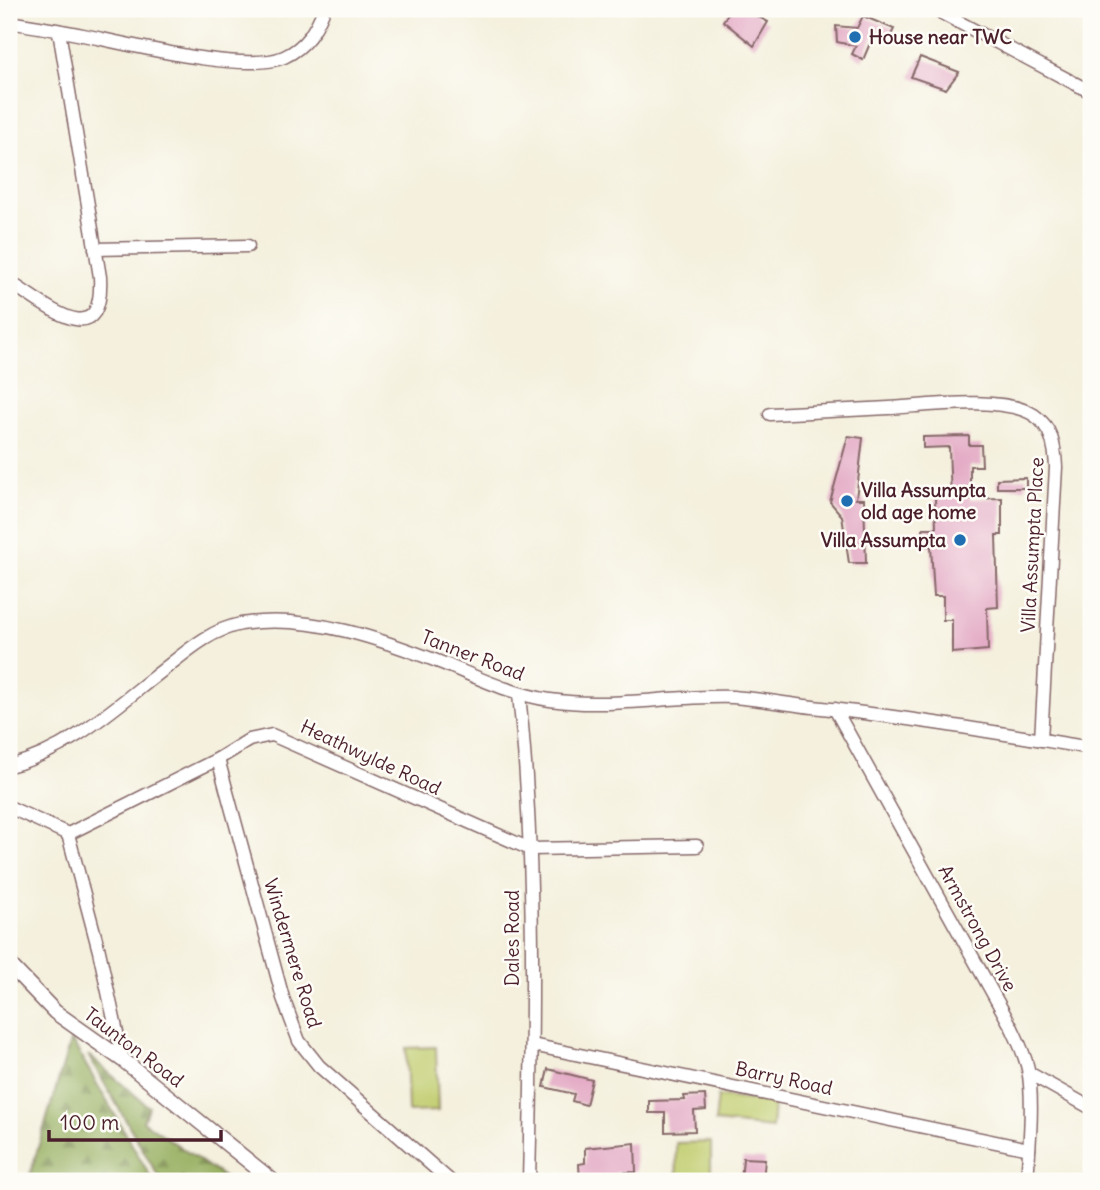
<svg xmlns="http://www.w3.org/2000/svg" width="1100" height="1190" viewBox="0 0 1100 1190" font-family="Delius,sans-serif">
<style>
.forest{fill:url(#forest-firs);stroke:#716846;stroke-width:2}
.garden{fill:#c1cd6f;stroke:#86764d;stroke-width:2}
.building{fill:#e4acc6}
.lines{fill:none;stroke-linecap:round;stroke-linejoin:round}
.minor-casing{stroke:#866869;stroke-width:15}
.tertiary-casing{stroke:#866869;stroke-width:17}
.minor{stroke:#fff;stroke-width:12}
.tertiary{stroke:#fff;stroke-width:14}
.poi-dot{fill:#1f6fb2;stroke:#fdfcf7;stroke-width:2.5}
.labels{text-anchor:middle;stroke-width:5;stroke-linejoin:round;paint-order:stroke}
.poi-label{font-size:19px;font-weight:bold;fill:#4a1f2b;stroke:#fdfcf7;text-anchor:start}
.street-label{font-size:19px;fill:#4a1f2b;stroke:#fdfcf7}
</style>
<defs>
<pattern id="forest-firs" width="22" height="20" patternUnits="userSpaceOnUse" patternTransform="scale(1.75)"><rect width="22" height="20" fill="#98b062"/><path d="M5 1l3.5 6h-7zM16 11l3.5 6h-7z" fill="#7e8f51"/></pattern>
</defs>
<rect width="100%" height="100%" fill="#fdfcf7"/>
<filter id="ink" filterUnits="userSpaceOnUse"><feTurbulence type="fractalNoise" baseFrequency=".0143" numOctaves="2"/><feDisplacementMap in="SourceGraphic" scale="14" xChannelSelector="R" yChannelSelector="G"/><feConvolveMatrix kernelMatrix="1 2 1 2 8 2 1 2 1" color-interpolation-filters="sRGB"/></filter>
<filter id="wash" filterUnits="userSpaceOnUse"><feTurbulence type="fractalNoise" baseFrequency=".00686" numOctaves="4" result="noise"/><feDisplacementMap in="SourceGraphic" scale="28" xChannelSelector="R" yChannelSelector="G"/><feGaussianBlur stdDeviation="1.57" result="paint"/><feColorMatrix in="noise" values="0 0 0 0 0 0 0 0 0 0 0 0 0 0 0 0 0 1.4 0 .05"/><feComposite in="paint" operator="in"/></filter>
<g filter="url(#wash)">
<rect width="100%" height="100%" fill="#f4f0dd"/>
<!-- forest -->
<g class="forest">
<path d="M71 1039 153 1181H28Z"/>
<path d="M88 1055 149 1107 143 1121 229 1181H161Z"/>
</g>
<!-- garden -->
<g class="garden">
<path d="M436 1047 438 1111 408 1112 406 1048Z"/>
<path d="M718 1096 774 1103 772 1128 715 1122Z"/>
<path d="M711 1142V1181H677L676 1143Z"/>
</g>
<g id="blocks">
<!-- building -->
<g class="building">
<path d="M731 9 756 10 757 16 768 22 754 46 723 21Z"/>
<path d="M863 16 894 29 889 39 878 34 876 38 873 36 863 60 852 54 856 46 837 42 836 26 857 28Z"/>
<path d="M920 57 959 72 946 89 911 77Z"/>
<path d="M848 436 863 438 856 499H864L866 563H849L842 516 830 502Z"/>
<path d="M969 436V445H981L982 466H970V499L1002 498V535H996L998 607 987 608 988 650 952 653V620H943V596H934L931 546H924L923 528H936L935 498 951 497 949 447 923 448V437Z"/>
<path d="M1026 478V488H997V479Z"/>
<path d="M548 1069 592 1080 586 1105 572 1101 574 1094 544 1087Z"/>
<path d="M705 1095 706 1110 694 1111 695 1131 665 1132V1113H649V1101L685 1100 684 1096Z"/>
<path d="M635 1143 636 1172 615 1173 616 1181H580L579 1164 585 1163V1148Z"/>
<path d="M743 1158 765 1159 763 1181H741Z"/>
</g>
</g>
</g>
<g filter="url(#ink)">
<use href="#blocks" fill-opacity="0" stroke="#866869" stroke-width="2"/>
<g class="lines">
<defs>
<g id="minor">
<path d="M934 9 1091 92"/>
<path d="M9 22C33 26 58 30 83 35 127 44 246 74 284 57 306 47 316 29 324 9"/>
<path d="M95 249 248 246"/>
<path d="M9 282C43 302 104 358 100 277L59 31"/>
<path d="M770 414C810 412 850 410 889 408 925 406 1003 395 1034 415 1052 427 1055 447 1056 467L1041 740"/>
<path d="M519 694C536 856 533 1019 529 1181"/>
<path d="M835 709 1012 1028C1018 1041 1025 1055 1028 1069 1034 1101 1029 1149 1027 1181"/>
<path d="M218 759 283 998 299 1041 319 1066 450 1181"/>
<path d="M9 766C69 751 115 707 163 670 187 651 210 630 241 624 310 613 384 640 447 665 481 679 514 695 550 700 611 709 672 695 733 697 760 699 787 704 813 707 906 717 999 733 1091 748"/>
<path d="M9 807 68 834 218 759 249 740 272 735 530 849 697 846"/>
<path d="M68 834 99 951 123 1060"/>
<path d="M532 1045 1029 1149"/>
<path d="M1029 1073 1091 1108"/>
</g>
<path id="tertiary" d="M9 964 55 1012 123 1060 273 1181"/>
</defs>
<!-- minor casing -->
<use href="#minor" class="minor-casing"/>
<!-- tertiary casing -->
<use href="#tertiary" class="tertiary-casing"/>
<!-- minor -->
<use href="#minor" class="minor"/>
<!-- tertiary -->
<use href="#tertiary" class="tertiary"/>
</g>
</g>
<!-- markers -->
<g class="poi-dot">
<circle cx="855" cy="37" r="7"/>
<circle cx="847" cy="501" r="7"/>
<circle cx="960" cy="540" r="7"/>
</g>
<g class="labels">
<!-- poi labels -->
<g class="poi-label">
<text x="869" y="44">House near TWC</text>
<text x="861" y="497">Villa Assumpta<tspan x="861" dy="22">old age home</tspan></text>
<text x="946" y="547" text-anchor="end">Villa Assumpta</text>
</g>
<!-- street labels -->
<g class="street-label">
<text transform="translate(1032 545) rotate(-87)" y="7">Villa Assumpta Place</text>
<text transform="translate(473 655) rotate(21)" y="7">Tanner Road</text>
<text transform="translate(371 757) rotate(25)" y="7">Heathwylde Road</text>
<text transform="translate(978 928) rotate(61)" y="7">Armstrong Drive</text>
<text transform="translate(512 938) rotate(-90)" y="7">Dales Road</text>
<text transform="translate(293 953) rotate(73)" y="7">Windermere Road</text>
<text transform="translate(134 1047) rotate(37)" y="7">Taunton Road</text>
<text transform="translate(784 1078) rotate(12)" y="7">Barry Road</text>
</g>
</g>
<!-- margin -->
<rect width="1100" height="1190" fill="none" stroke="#fdfcf7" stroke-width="35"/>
<!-- scale -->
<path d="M49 1130v10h172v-10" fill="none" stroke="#4a1f2b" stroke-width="3.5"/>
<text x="60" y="1130" font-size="21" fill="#4a1f2b" stroke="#fdfcf7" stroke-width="5" paint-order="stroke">100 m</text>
</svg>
